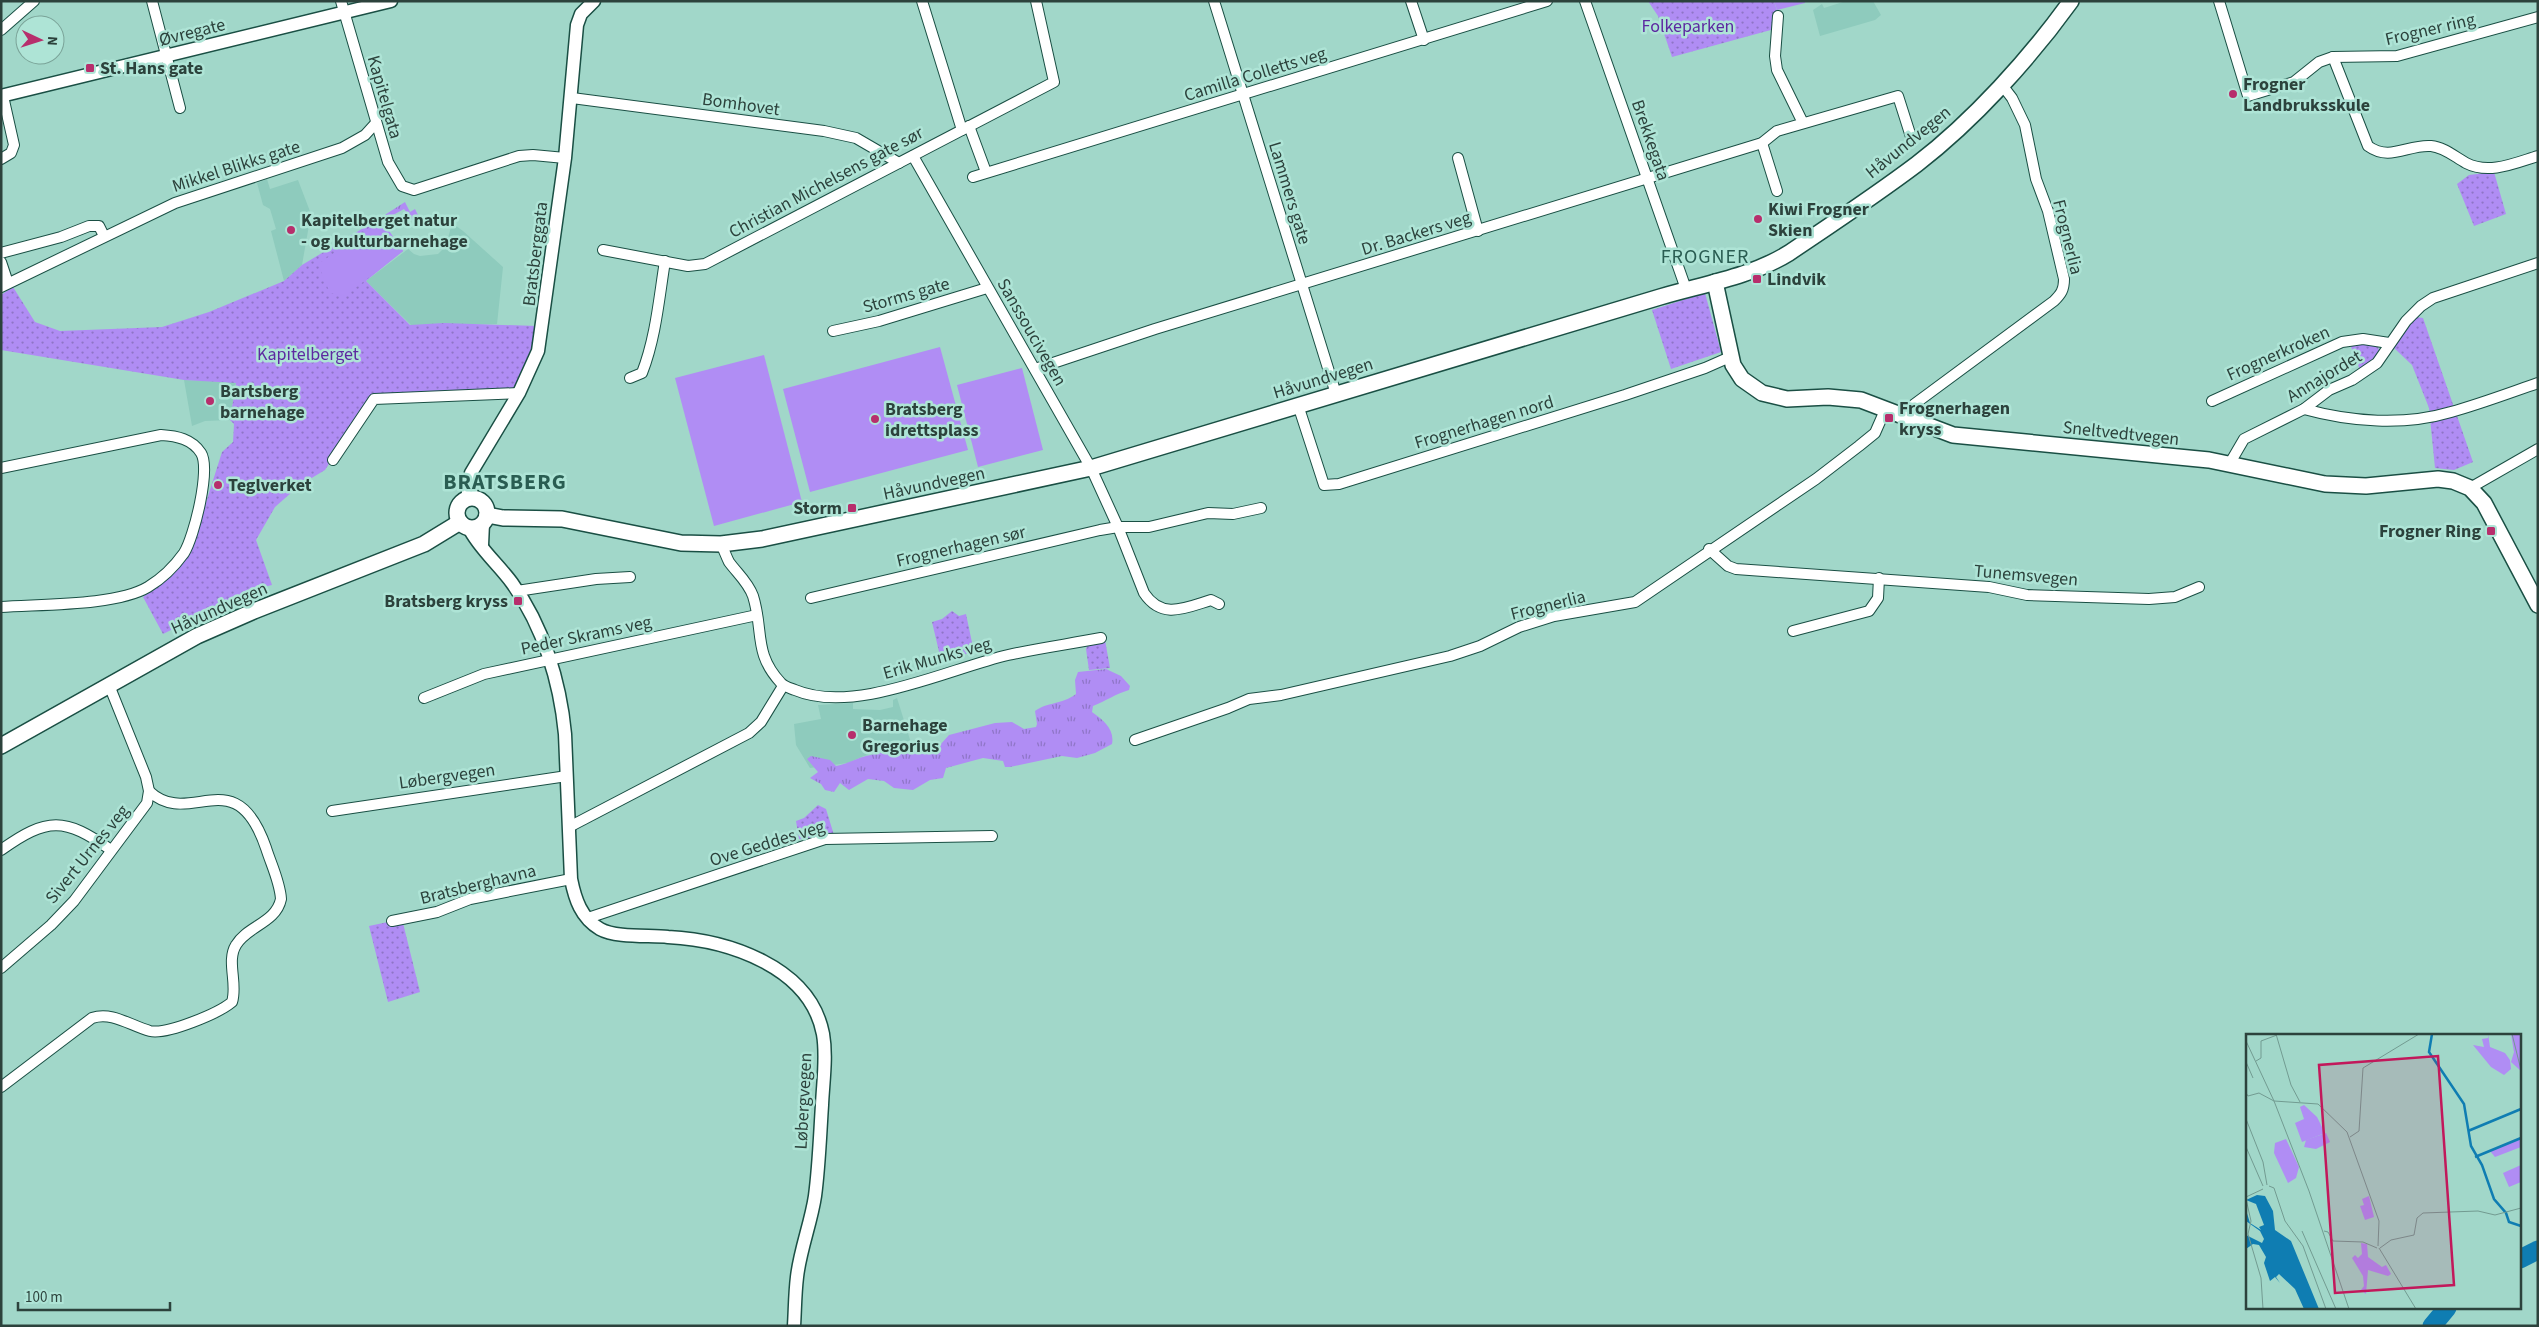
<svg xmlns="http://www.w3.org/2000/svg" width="2539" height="1327" viewBox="0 0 2539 1327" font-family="'Source Sans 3',sans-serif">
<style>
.built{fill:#8ecbbd}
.grass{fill:url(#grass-tufts)}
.park{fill:url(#park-dots)}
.garden{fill:#b08df4}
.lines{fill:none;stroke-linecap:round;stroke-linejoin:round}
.river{stroke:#0f7db2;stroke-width:19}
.minor-casing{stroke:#1a4f44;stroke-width:12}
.tertiary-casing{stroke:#1a4f44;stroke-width:15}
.secondary-casing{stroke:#1a4f44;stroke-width:18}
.minor{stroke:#fff;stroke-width:10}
.tertiary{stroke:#fff;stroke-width:12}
.secondary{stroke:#fff;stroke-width:15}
.poi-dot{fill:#b72e6c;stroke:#aee4d6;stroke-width:2}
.labels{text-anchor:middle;stroke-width:5;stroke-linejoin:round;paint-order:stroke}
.park-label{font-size:18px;fill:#5d29a1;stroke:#aee4d6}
.street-label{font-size:18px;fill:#2c423c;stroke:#aee4d6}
.poi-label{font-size:18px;font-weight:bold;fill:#2c423c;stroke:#aee4d6;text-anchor:start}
.quarter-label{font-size:20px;letter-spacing:1px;fill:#2a5d52;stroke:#aee4d6}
.district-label{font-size:22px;font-weight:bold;letter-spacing:1px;fill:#2a5d52;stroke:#aee4d6}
.inset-river{fill:none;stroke:#0f7db2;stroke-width:2.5}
.inset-road{fill:none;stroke:#729b91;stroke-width:1}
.view{fill:#c2185b;fill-opacity:0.15;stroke:#c2185b;stroke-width:2.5}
.inset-edge{fill:none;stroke:#2c423c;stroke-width:2.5}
</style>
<defs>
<pattern id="grass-tufts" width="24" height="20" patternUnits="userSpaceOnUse" patternTransform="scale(1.25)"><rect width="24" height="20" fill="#b08df4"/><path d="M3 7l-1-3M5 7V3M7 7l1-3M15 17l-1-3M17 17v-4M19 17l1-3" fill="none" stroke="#8f75c7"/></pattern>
<pattern id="park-dots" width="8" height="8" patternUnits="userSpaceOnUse" patternTransform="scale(1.25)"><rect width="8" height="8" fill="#b08df4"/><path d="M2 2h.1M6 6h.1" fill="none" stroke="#8f75c7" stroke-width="1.8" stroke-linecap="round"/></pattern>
</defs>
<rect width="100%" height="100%" fill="#a1d7c9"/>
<!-- built -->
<g class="built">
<path d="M1846 1H1873L1881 15 1875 20 1820 36 1813 10 1822 4 1824 8Z"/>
<path d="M267 179 270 189 298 180 311 214 302 265 284 281 271 231 276 229 270 209 263 205 257 183Z"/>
<path d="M452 223 463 231 503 267 497 324 411 325 366 281 408 249 414 254 420 256 438 254 446 246Z"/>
<path d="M184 380 236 382 230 420 205 421 192 426Z"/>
<path d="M897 698 912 746 864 756 848 763 810 768 796 745 794 724 821 719 818 705 853 703V709L880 710 893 707V700Z"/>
</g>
<!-- grass -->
<g class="grass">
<path d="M405 202 410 212 415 209 421 221 420 225H416L404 209 382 221 380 218Z"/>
<path d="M1106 669 1121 676 1130 686 1129 690C1115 694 1106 701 1093 706L1092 712C1103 720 1115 729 1112 744L1095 753 1077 758 1062 756 1010 767H1005L1003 761 983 758 946 768 943 778 930 780 913 790 894 788 884 781 868 779 849 790 840 783 834 792 825 790 821 784 810 778 818 772 807 759 811 756 830 760 836 766C847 764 855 759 866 756 891 750 916 749 940 745L949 735 995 723 1012 722 1024 729 1036 727 1037 724 1035 711C1047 702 1061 705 1076 694L1075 680 1078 672Z"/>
</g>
<!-- park -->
<g class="park">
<path d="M1648 1H1774L1782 27 1672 57 1658 16Z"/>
<path d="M2494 172 2506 214 2474 226 2457 184 2469 175Z"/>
<path d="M380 218 403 251 366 281 410 325 444 323 537 326 534 352 513 392 368 404 325 470 300 485 275 507 256 540 272 585 251 590 163 634 143 597 178 569 190 553 222 452 233 442 234 424 230 420 236 383 184 380 1 350V295L13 287 35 322 60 331 162 327 209 312 284 281 302 265Z"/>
<path d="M1705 293 1721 352 1671 369 1652 310Z"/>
<path d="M2416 317 2423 318 2473 462 2454 470 2435 468 2429 408 2412 365 2393 347Z"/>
<path d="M2362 342 2378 345 2379 352 2372 361 2360 370 2350 344Z"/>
<path d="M952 611 959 616 966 614 974 652 941 660 932 622 942 619Z"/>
<path d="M1105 640 1110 668 1089 670 1086 649 1088 644Z"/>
<path d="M818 805 826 809 834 835 799 839 796 821 804 818Z"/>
<path d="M402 919 420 992 388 1002 369 926Z"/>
</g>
<!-- garden -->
<g class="garden">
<path d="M1774 1H1805V3L1777 10Z"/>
<path d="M382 221 403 251 345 296 330 293 318 264Z"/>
<path d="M940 347 968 450 810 492 783 389Z"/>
<path d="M764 355 802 502 714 526 675 378Z"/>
<path d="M1022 368 1043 450 978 467 957 385Z"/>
</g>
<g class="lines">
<!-- river -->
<g class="river">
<path d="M2520 1259 2538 1250"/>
<path d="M2432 1326 2447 1308"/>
</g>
<defs>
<g id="minor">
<path d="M152 1 180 108"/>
<path d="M341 1 388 162 402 186 414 190 519 156 533 155 565 158"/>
<path d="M922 1 962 130"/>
<path d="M1214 1 1336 394"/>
<path d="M1411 1 1424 40"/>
<path d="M1585 1 1686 289"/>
<path d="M2219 1 2248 96 2294 82 2319 62 2333 57 2397 56 2538 17"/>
<path d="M1778 16 1775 56 1777 70 1803 123"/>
<path d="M1 30 34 1"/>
<path d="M2333 57 2368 146C2390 162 2408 144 2431 146 2444 147 2455 157 2466 163 2489 175 2515 163 2538 156"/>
<path d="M572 98 824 131 856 138 899 163"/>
<path d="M969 126 986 172"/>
<path d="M1762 143 1777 191"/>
<path d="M913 156 1091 468 1118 527 1144 593C1162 620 1185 608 1211 600L1219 604"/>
<path d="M1458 158 1478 231"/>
<path d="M1 159 11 153 14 145 3 96"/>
<path d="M973 177 1547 1"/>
<path d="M603 250 688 266 705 264 1054 82 1036 1"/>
<path d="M1 253 61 237 89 226H99L104 236"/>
<path d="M1 262 8 283"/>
<path d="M1 287 175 203 342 148 365 135 375 124"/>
<path d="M833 331 879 321 987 288"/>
<path d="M1035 369 1155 329 1762 143 1777 131 1898 96 1912 140"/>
<path d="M630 378 642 373C656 337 659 298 665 261"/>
<path d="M2212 401 2342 342 2363 339 2389 343"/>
<path d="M1298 405 1324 485 1339 484 1625 395 1705 368 1730 357"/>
<path d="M2304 409C2351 422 2404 426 2451 412 2480 404 2509 393 2538 383"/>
<path d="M1901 414 2054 301C2061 294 2064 290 2064 279L2048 211 2036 179 2025 125 2012 98 2002 85"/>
<path d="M333 460 374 399 519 393"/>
<path d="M2230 463 2244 439 2304 409 2329 390 2352 380 2377 363 2406 321 2421 306 2433 298 2538 263"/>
<path d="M1 468 161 435C177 436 192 439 201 453 211 469 194 537 184 553 174 567 163 578 148 587 116 606 40 604 1 607"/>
<path d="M2470 488 2538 449"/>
<path d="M721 544C724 550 726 556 729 562 737 573 748 582 753 596 764 631 753 653 781 683 785 687 790 688 795 690 854 715 948 669 1008 655 1039 648 1070 644 1101 638"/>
<path d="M1709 549 1728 566 1736 569 1989 587 2027 595 2149 599 2175 597 2199 587"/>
<path d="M517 591 596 579 630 577"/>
<path d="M811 598 1100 530 1118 527H1149L1208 513 1233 514 1261 508"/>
<path d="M1793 631 1869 611 1878 598 1879 578"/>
<path d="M424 698 484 674 757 615"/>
<path d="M1135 740 1228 708 1249 699 1281 695 1450 656 1480 646 1519 627 1554 616 1635 602 1816 479 1859 446 1875 433 1886 408"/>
<path d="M332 811 567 776"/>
<path d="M569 827 749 733 761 722 783 686"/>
<path d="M1 850C47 817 65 817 111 850"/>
<path d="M588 918 825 839 992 836"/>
<path d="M392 921 437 912 470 899 571 879"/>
<path d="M1 968 51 925 74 901 147 803 149 791 146 777 109 685"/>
<path d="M1 1087 92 1018C112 1011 131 1026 150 1031 167 1035 219 1013 232 1002 238 984 226 961 236 945 247 926 276 923 281 899 280 882 271 864 266 848 235 758 190 830 149 791"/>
</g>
<g id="tertiary">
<path d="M1 96 391 1"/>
<path d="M467 499 471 473 519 393 538 351 565 158 577 25 581 14 594 1"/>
<path d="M469 528C478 547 499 565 512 583 543 626 560 681 565 734L571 879C575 899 581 918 600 929 616 938 650 935 668 937 727 940 810 966 823 1034 827 1057 823 1082 822 1105 820 1135 819 1166 815 1196 811 1223 800 1250 797 1277 795 1293 795 1310 794 1326"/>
<path d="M482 545 483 523"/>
</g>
<g id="secondary">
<path d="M1715 282 1733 365 1742 379 1762 393 1787 399 1828 397 1861 400 1953 435 2209 460 2325 484 2366 486 2438 479 2453 481 2470 488 2484 503 2538 605"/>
<circle cx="472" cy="513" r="15"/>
<path d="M487 515 503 518 562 519 681 543 721 544 762 539 1091 468 1660 297C1704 284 1750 277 1789 253 1832 224 1876 195 1917 164 1973 121 2030 58 2071 1"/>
<path d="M1 746 197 636 254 611 424 544 460 522"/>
</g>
</defs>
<!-- minor casing -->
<use href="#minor" class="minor-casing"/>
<!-- tertiary casing -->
<use href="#tertiary" class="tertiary-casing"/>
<!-- secondary casing -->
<use href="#secondary" class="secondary-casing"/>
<!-- minor -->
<use href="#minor" class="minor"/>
<!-- tertiary -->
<use href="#tertiary" class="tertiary"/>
<!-- secondary -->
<use href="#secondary" class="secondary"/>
</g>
<!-- markers -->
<g class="poi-dot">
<rect x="85" y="63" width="10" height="10" rx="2.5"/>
<circle cx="2233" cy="94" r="5"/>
<circle cx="1758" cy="219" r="5"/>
<circle cx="291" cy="230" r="5"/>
<rect x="1752" y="274" width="10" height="10" rx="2.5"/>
<circle cx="210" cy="401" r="5"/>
<rect x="1884" y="413" width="10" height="10" rx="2.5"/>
<circle cx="875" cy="419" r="5"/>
<circle cx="218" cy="485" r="5"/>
<rect x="847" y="503" width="10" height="10" rx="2.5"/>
<rect x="2486" y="526" width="10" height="10" rx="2.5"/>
<rect x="513" y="596" width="10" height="10" rx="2.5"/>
<circle cx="852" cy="735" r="5"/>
</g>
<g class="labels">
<!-- park labels -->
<g class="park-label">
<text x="1688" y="32">Folkeparken</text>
<text x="308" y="360">Kapitelberget</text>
</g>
<!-- street labels -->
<g class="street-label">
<text transform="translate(2430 29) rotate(-13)" y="6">Frogner ring</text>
<text transform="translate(192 32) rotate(-14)" y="6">Øvregate</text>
<text transform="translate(1255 74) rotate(-17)" y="6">Camilla Colletts veg</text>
<text transform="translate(385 97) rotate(74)" y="6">Kapitelgata</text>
<text transform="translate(741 104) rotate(8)" y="6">Bomhovet</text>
<text transform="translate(1651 140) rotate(71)" y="6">Brekkegata</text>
<text transform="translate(1908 142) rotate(-39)" y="6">Håvundvegen</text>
<text transform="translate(236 166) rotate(-18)" y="6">Mikkel Blikks gate</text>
<text transform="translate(826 182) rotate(-28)" y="6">Christian Michelsens gate sør</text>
<text transform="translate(1290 193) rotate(73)" y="6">Lammers gate</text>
<text transform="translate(1416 233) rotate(-17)" y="6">Dr. Backers veg</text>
<text transform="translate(2068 237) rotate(76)" y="6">Frognerlia</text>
<text transform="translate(535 254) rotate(-83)" y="6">Bratsberggata</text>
<text transform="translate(906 295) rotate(-16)" y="6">Storms gate</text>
<text transform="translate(1032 332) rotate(60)" y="6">Sanssoucivegen</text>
<text transform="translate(2278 353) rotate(-24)" y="6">Frognerkroken</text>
<text transform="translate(2324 376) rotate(-31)" y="6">Annajordet</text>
<text transform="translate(1323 378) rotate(-17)" y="6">Håvundvegen</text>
<text transform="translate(1484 422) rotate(-17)" y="6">Frognerhagen nord</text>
<text transform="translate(2121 433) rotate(6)" y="6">Sneltvedtvegen</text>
<text transform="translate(934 483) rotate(-12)" y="6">Håvundvegen</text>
<text transform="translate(961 546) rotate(-13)" y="6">Frognerhagen sør</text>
<text transform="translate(2026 575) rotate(5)" y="6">Tunemsvegen</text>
<text transform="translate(1548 605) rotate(-14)" y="6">Frognerlia</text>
<text transform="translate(219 608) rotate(-24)" y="6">Håvundvegen</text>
<text transform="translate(586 635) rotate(-12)" y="6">Peder Skrams veg</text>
<text transform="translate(937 658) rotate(-16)" y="6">Erik Munks veg</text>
<text transform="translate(447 776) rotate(-8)" y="6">Løbergvegen</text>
<text transform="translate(767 843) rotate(-17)" y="6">Ove Geddes veg</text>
<text transform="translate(87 854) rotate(-51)" y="6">Sivert Urnes veg</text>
<text transform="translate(478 884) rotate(-14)" y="6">Bratsberghavna</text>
<text transform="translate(803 1101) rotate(-87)" y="6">Løbergvegen</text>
</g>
<!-- poi labels -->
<g class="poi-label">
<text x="100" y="74">St. Hans gate</text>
<text x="2243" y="90">Frogner<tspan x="2243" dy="21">Landbruksskule</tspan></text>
<text x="1768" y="215">Kiwi Frogner<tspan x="1768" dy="21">Skien</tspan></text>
<text x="301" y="226">Kapitelberget natur<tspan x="301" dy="21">- og kulturbarnehage</tspan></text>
<text x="1767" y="285">Lindvik</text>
<text x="220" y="397">Bartsberg<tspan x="220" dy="21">barnehage</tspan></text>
<text x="1899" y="414">Frognerhagen<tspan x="1899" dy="21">kryss</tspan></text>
<text x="885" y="415">Bratsberg<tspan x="885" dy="21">idrettsplass</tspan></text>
<text x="228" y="491">Teglverket</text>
<text x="842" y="514" text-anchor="end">Storm</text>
<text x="2481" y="537" text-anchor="end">Frogner Ring</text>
<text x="508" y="607" text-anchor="end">Bratsberg kryss</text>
<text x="862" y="731">Barnehage<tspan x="862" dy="21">Gregorius</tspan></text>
</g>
<!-- quarter labels -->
<g class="quarter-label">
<text x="1705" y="263">FROGNER</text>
</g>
<!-- district labels -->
<g class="district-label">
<text x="505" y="489">BRATSBERG</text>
</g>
</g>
<!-- overview -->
<g transform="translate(2246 1034)">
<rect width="275" height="275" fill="#a1d7c9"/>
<path d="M242 0 244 13 259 19 264 26 265 35 258 41 245 33 227 11 238 13 236 5 242 4ZM265 0H275V37L265 28 268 18ZM275 105V113L249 123 244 117ZM275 131V148L263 153 257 139Z" fill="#b08df4"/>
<path d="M80 99 84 108 70 115 58 113 60 106ZM40 105 53 133 50 144 42 149 28 119 29 109ZM115 209 121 210 122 223 136 233 140 231 145 240 142 242 122 236 120 260 115 256 118 252 117 242 106 224 109 221 112 224 116 220Z" fill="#b08df4"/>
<path d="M58 71 71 83 79 99 56 108 49 89 58 85 54 73ZM123 162 128 183 119 186 114 172 118 171 116 165Z" fill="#b08df4"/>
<path d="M11 161 19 162 27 177 29 196 45 207 73 275H58L49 255 33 240 30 243 34 249 29 243 24 247 18 229 20 223 13 211 7 210 0 215V201L16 209 18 205 14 197 0 187V176L4 189 15 196 13 193 18 191 10 170 0 166Z" fill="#0f7db2"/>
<path class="inset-river" d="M186 0 183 18 218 70 225 112 236 131 248 165 260 179 263 188 275 192M222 97 275 75M229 123 275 104"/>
<path class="inset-road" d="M30 0 45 51 54 68M266 0 275 36M0 7 28 67 72 70 101 98 133 187 132 212M10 27 15 24V7L31 1M0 28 7 44M0 59 2 62 13 59 28 67 63 157 103 275M0 85 17 128 21 151M104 103 113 97 117 34 173 0M0 113 17 152M23 152 28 154 39 187 57 212 80 275M0 163 17 155M0 165 5 187 2 200 15 244 17 275M56 197 90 275M78 197 82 198 87 207 117 208 131 214M133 214 170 275M134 214 145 206 168 201 171 184 177 179 232 177 249 181 275 174"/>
<path class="view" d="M192 22 208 251 89 259 73 31Z"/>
<rect width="275" height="275" class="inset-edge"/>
</g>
<!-- border -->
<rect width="2539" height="1327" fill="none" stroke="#2c423c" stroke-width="5"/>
<!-- north arrow -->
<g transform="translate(40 40) rotate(94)"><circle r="24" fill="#aee4d6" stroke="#7aa398"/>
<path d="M0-4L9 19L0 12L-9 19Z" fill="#b72e6c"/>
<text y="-8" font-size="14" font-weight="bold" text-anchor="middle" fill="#2c423c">N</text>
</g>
<!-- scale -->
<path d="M18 1302v8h152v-8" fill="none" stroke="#2c423c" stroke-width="2.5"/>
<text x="25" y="1302" font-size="15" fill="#2c423c" stroke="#aee4d6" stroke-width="4" paint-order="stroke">100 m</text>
</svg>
